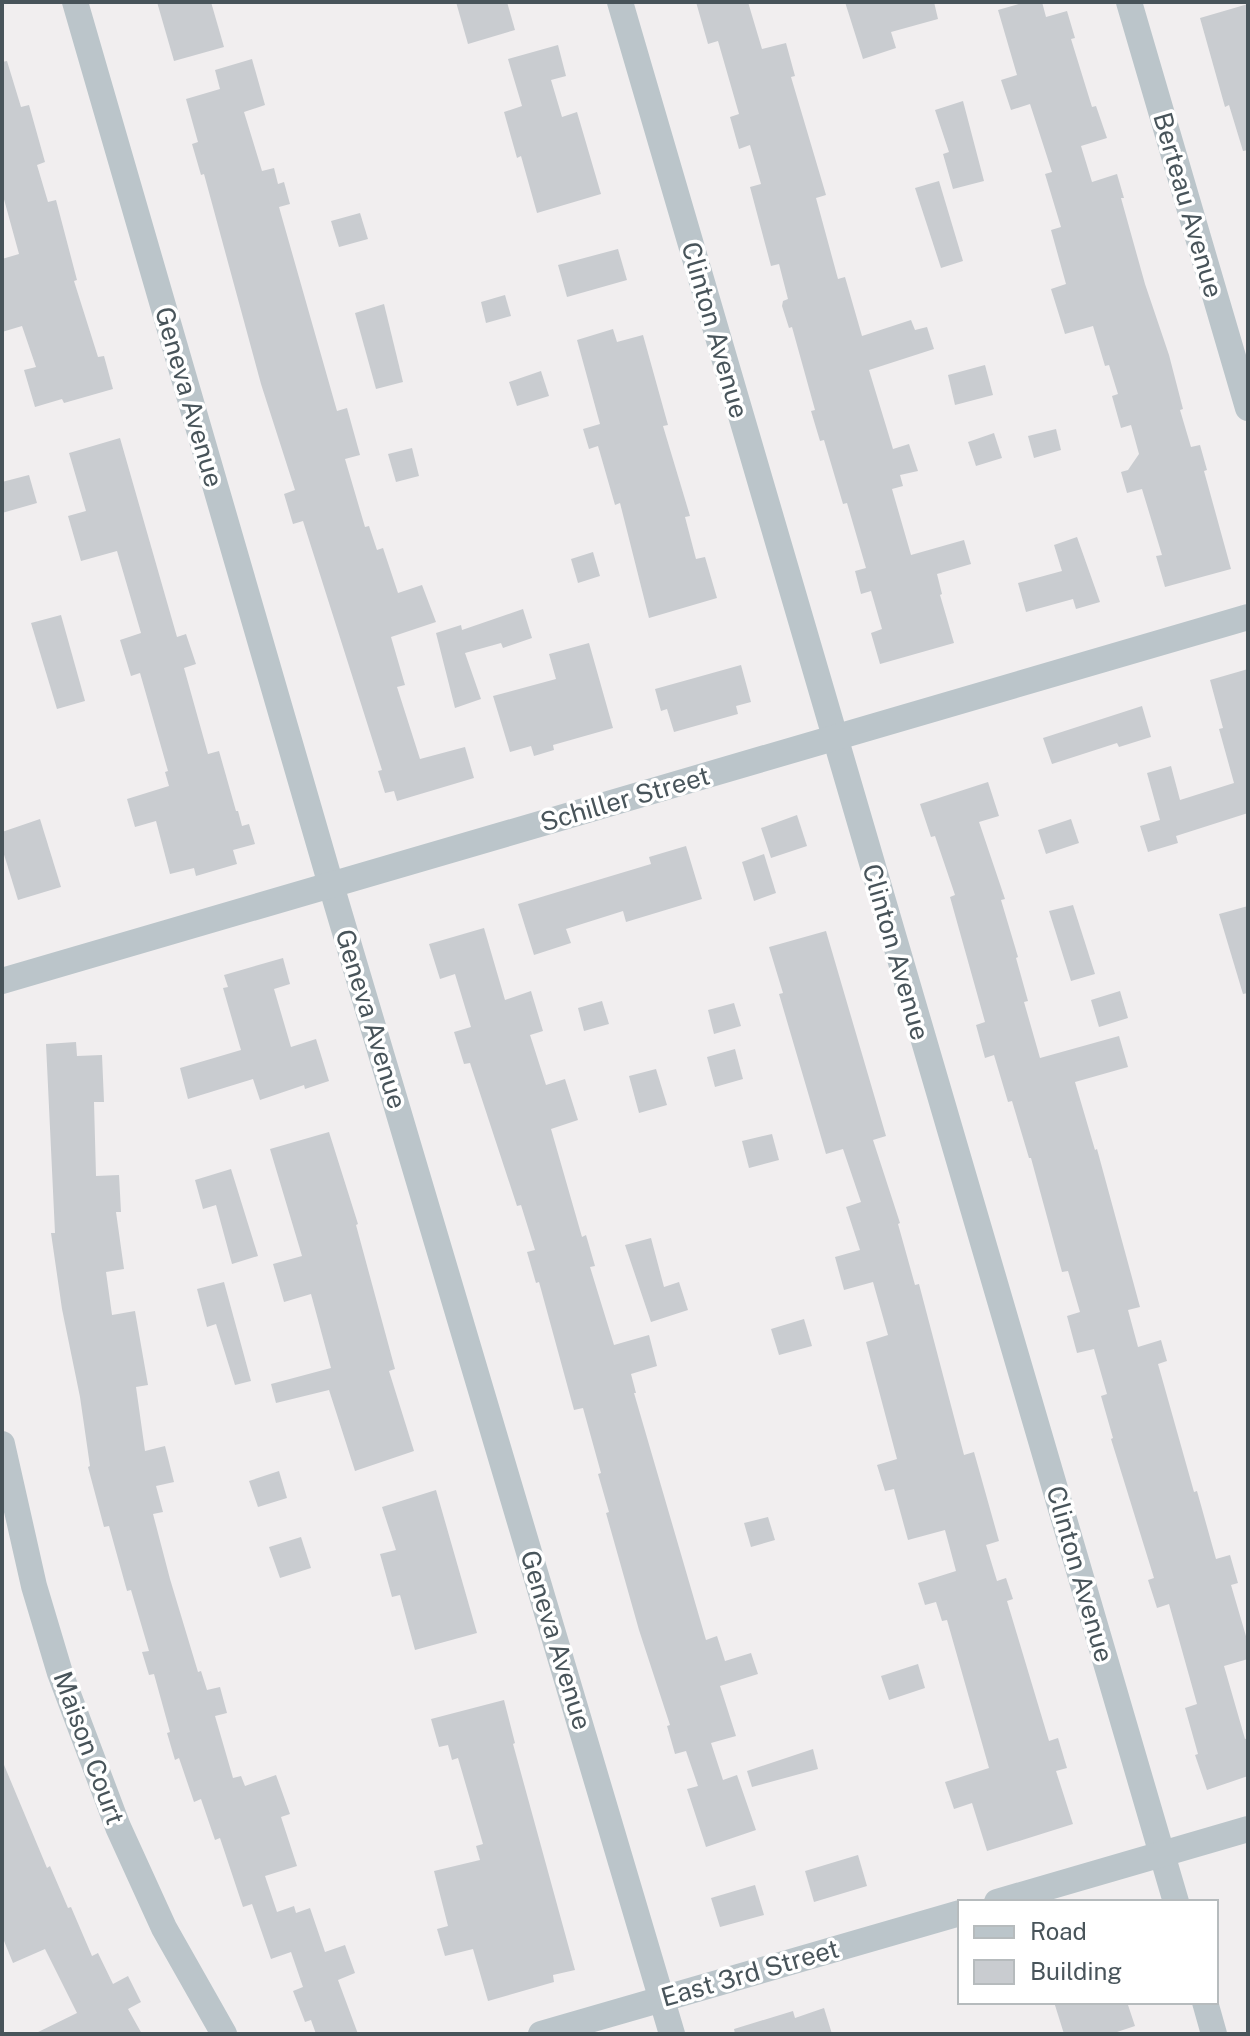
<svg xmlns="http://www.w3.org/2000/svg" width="1250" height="2036" viewBox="0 0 1250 2036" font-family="'Public Sans',sans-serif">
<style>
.building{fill:#c9ccd0}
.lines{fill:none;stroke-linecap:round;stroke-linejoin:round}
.minor{stroke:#bbc5ca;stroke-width:26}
.labels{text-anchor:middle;stroke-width:7;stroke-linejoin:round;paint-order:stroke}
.street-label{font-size:26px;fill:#48545a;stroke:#fff}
</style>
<rect width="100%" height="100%" fill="#f1eeef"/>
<!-- building -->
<g class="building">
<path d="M157 2H211L224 47 174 61Z"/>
<path d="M456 2H507L515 30 468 44Z"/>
<path d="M696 2H748L762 49 786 43 795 76 791 77 826 195 816 198 838 279 845 277 862 336 911 320 915 330 927 327 934 349 869 370 893 449 909 444 918 471 900 475 903 486 892 489 911 555 964 540 971 564 937 574 942 594 940 595 954 643 880 664 871 633 882 629 871 591 861 594 855 571 866 568 847 503 843 504 824 440 820 441 811 411 815 410 792 327 789 328 782 306 783 301 788 299 779 264 771 266 750 187 761 184 750 145 739 149 730 117 739 114 718 41 708 44Z"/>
<path d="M845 2H934L938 19 891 32 896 48 863 59Z"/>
<path d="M1026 2H1042L1046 17 1067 11 1075 38 1071 39 1092 107 1096 106 1107 138 1081 146 1092 182 1117 174 1124 198H1121L1145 284 1169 355 1183 409 1180 410 1191 447 1200 445 1207 470 1204 471 1231 569 1165 587 1156 556 1162 555 1142 489 1127 493 1121 472 1128 470 1139 454 1131 425 1121 428 1112 396 1118 394 1109 365 1105 366 1093 326 1065 334 1051 289 1066 284 1051 230 1061 227 1045 174 1052 172 1030 104 1011 110 1001 80 1017 75 998 10Z"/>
<path d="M1248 4V150L1243 151 1229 105 1225 107 1200 18Z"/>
<path d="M558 45 566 76 551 80 562 117 577 112 601 194 537 213 521 156 517 158 504 112 522 106 508 59Z"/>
<path d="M252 59 265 105 244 112 262 171 274 168 278 184 284 182 290 204 279 207 337 411 347 408 360 455 345 459 365 527 369 526 377 550 383 548 398 593 422 585 436 622 391 637 405 685 397 687 420 759 465 747 474 778 397 801 394 791 385 793 378 771 382 770 303 521 293 524 284 494 295 490 261 384 204 174 201 175 192 144 198 142 186 99 220 89 215 70Z"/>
<path d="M7 61 21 107 29 105 45 162 37 165 48 202 56 200 77 280 74 281 98 357 104 356 113 389 64 403 62 399 35 407 24 370 36 367 22 326 2 332V259L19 254 2 192V62Z"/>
<path d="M963 101 984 181 953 189 943 154 949 152 935 110Z"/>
<path d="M939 181 963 261 941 268 915 188Z"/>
<path d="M360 213 368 239 339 247 331 221Z"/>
<path d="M618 249 627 280 567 297 558 265Z"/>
<path d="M505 295 511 316 486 323 481 302Z"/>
<path d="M384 304 403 382 376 389 355 313Z"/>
<path d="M613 329 617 342 643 335 668 425 663 426 690 516 685 517 696 559 705 557 717 598 649 618 620 503 615 505 598 446 589 449 583 429 600 424 577 340Z"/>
<path d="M985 365 993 395 955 405 948 375Z"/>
<path d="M541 371 549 396 517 406 509 382Z"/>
<path d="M1056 429 1061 450 1034 458 1028 436Z"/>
<path d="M994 433 1002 458 976 466 968 442Z"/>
<path d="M120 438 177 637 186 634 196 664 184 668 208 754 219 751 236 811H238L242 826 249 824 255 844 233 850 237 864 196 876 194 868 170 874 156 821 135 827 127 799 169 786 165 772 168 771 140 673 131 676 120 640 141 633 117 551 81 561 68 516 86 511 69 453Z"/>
<path d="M412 448 419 476 396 482 388 454Z"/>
<path d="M29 475 37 503 2 513V482Z"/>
<path d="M1077 537 1100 602 1076 609 1073 599 1026 612 1018 583 1062 571 1054 545Z"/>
<path d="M593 552 600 576 578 583 571 559Z"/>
<path d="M523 609 532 638 503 648 501 643 465 653 481 699 455 708 436 633 461 625 462 630Z"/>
<path d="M61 615 85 701 57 709 31 623Z"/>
<path d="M589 643 613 728 553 745 554 750 534 756 531 746 510 752 493 696 556 679 549 654Z"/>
<path d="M741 665 751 702 736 706 738 714 674 732 667 709 661 711 655 689Z"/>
<path d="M1248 669V813L1176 836 1178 843 1148 852 1140 826 1160 820 1147 773 1171 766 1180 800 1234 783 1219 729 1223 728 1210 680Z"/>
<path d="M1142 706 1151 737 1119 747 1117 743 1052 764 1043 738Z"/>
<path d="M988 782 999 816 979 822 1005 899 1001 900 1018 957 1016 958 1028 1001 1024 1002 1040 1058 1119 1036 1128 1067 1075 1082 1095 1150 1097 1149 1140 1307 1128 1310 1138 1347 1161 1340 1167 1361 1158 1364 1194 1492 1197 1491 1216 1559 1230 1555 1238 1583 1231 1585 1248 1643V1659L1224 1666 1245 1739 1248 1738V1776L1207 1790 1195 1755 1198 1754 1185 1708 1197 1704 1169 1604 1157 1608 1148 1580 1154 1578 1111 1439 1113 1438 1101 1396 1107 1394 1094 1349 1077 1353 1067 1316 1080 1312 1068 1271 1062 1272 1031 1158H1029L1012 1101 1008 1102 994 1055 985 1058 976 1025 985 1022 950 897 955 895 935 836 931 837 920 804Z"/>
<path d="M797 815 807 846 771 858 761 828Z"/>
<path d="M40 819 61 887 18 900 2 848V832Z"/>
<path d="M1071 819 1079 843 1046 854 1038 830Z"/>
<path d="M686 846 702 899 626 922 623 911 566 929 571 943 534 955 518 904 651 864 649 857Z"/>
<path d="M764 854 776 893 754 901 742 862Z"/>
<path d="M1073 905 1095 974 1071 981 1049 911Z"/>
<path d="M1248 906V993L1243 994 1219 914Z"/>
<path d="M484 928 505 1000 531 991 543 1031 530 1035 546 1085 565 1079 578 1120 551 1129 582 1237 586 1235 595 1266 590 1267 614 1345 649 1335 657 1366 631 1374 636 1393H634L706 1640 717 1636 725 1661 751 1653 758 1674 720 1686 736 1736 711 1743 723 1780 737 1775 756 1830 706 1847 687 1789 698 1786 686 1751 675 1754 667 1726 670 1725 639 1630 606 1513 609 1512 598 1474 601 1473 583 1408 574 1410 539 1282 536 1283 527 1252 535 1250 521 1205 517 1206 470 1063 464 1064 454 1032 471 1027 455 974 440 979 429 944Z"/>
<path d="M826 931 886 1136 873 1140 900 1223 898 1224 915 1285 919 1284 964 1455 974 1452 999 1541 986 1545 997 1581 1006 1578 1013 1599 1007 1601 1049 1741 1058 1738 1067 1768 1056 1771 1073 1824 987 1851 972 1803 954 1809 945 1782 989 1768 947 1620 942 1621 936 1602 925 1605 918 1583 956 1571 945 1530 908 1540 894 1489 885 1491 877 1465 897 1459 866 1342 888 1335 873 1282 844 1290 835 1257 860 1250 846 1207 861 1202 843 1149 826 1154 779 994 783 993 769 947Z"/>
<path d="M283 958 290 984 274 989 291 1047 316 1039 329 1081 305 1089 304 1085 260 1100 253 1079 188 1099 180 1068 241 1050 223 988 228 987 224 975Z"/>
<path d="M1120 991 1128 1018 1099 1027 1091 1000Z"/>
<path d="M602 1001 609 1024 584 1031 578 1008Z"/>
<path d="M734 1003 741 1026 714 1034 708 1010Z"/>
<path d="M76 1042 77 1056 102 1055 104 1102H94L96 1176 119 1175 121 1212H116L124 1269 106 1272 112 1315 135 1311 148 1385 136 1387 145 1451 165 1446 174 1482 156 1486 163 1512 153 1514 170 1579 198 1672 201 1671 207 1690 220 1687 227 1713 215 1716 233 1778 241 1776 245 1786 276 1775 290 1814 281 1817 297 1866 265 1876 277 1912 294 1906 296 1913 310 1908 325 1952 345 1945 355 1973 338 1980 358 2034H316L311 2020 305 2022 293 1991 303 1987 291 1952 271 1959 252 1904 243 1907 220 1838 215 1840 201 1799 194 1802 179 1758 175 1760 167 1733 170 1732 154 1674 149 1675 142 1652 149 1651 131 1590 127 1591 109 1526 104 1527 88 1467 90 1466 80 1397 62 1309 51 1233H55L46 1044Z"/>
<path d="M735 1049 743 1079 715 1087 707 1057Z"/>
<path d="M656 1069 667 1105 639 1113 629 1076Z"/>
<path d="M329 1132 358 1224 356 1225 395 1369 389 1371 414 1451 355 1471 329 1390 276 1403 271 1384 331 1368 311 1294 284 1302 273 1264 302 1256 270 1149Z"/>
<path d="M772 1134 779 1160 749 1168 742 1141Z"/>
<path d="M231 1169 258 1256 232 1264 216 1205 203 1209 195 1180Z"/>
<path d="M651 1238 664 1287 679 1282 688 1310 651 1322 625 1245Z"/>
<path d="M224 1282 251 1381 235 1385 216 1324 207 1327 197 1289Z"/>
<path d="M804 1319 812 1346 779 1355 771 1329Z"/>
<path d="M279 1471 287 1498 258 1507 249 1481Z"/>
<path d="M436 1490 477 1633 415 1650 400 1595 392 1597 380 1554 396 1550 382 1507Z"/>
<path d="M768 1517 775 1540 751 1547 744 1523Z"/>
<path d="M301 1537 311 1568 280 1578 269 1547Z"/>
<path d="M918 1664 925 1688 889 1700 881 1676Z"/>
<path d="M504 1700 515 1743 513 1744 575 1970 553 1975 554 1982 488 2001 473 1949 445 1956 437 1929 448 1926 434 1871 480 1860 476 1846 483 1844 458 1758 452 1760 448 1745 439 1747 431 1719Z"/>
<path d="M813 1749 818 1769 752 1787 747 1771Z"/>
<path d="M2 1760 47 1868 50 1866 68 1908 71 1907 92 1956 98 1953 113 1984 128 1976 141 2002 128 2009 142 2034H34L77 2013 45 1949 13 1963 2 1936Z"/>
<path d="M858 1855 867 1886 814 1902 805 1871Z"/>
<path d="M755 1885 764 1915 720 1927 711 1898Z"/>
<path d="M1054 2002H1127L1135 2026 1111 2034H1064Z"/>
<path d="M824 2008 832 2034H735L734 2029 793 2011 795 2018Z"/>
</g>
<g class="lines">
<!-- minor -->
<g class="minor">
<path d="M75 2 331 885 672 2034"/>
<path d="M620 2 1176 1902"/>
<path d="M1129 2 1248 408"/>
<path d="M2 981 1248 617"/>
<path d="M2 1444 34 1586 60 1673 118 1827 164 1928 224 2034"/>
<path d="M997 1902 1248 1829"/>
<path d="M1205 2002 1214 2034"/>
<path d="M541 2034 960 1913"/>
</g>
</g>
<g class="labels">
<!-- street labels -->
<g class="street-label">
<text transform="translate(1188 205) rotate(74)" y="9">Berteau Avenue</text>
<text transform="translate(715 330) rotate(74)" y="9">Clinton Avenue</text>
<text transform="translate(189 397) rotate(74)" y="9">Geneva Avenue</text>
<text transform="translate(625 799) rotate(-16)" y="9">Schiller Street</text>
<text transform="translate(896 952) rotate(74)" y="9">Clinton Avenue</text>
<text transform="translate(371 1019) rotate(73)" y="9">Geneva Avenue</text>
<text transform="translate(1080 1574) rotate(74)" y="9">Clinton Avenue</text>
<text transform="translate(556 1640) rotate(73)" y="9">Geneva Avenue</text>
<text transform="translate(89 1748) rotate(70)" y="9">Maison Court</text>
<text transform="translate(750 1973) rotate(-16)" y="9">East 3rd Street</text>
</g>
</g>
<!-- border -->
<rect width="1250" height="2036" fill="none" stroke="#48545a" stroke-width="8"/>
<!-- legend -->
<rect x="958" y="1900" width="260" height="104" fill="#ffffff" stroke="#b6bbbd" stroke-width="2"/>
<rect x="974" y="1926" width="40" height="12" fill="#bbc5ca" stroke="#b6bbbd" stroke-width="2"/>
<text x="1030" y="1940" font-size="24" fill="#48545a">Road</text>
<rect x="974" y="1960" width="40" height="24" fill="#c9ccd0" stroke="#b6bbbd" stroke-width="2"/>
<text x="1030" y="1980" font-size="24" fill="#48545a">Building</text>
</svg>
